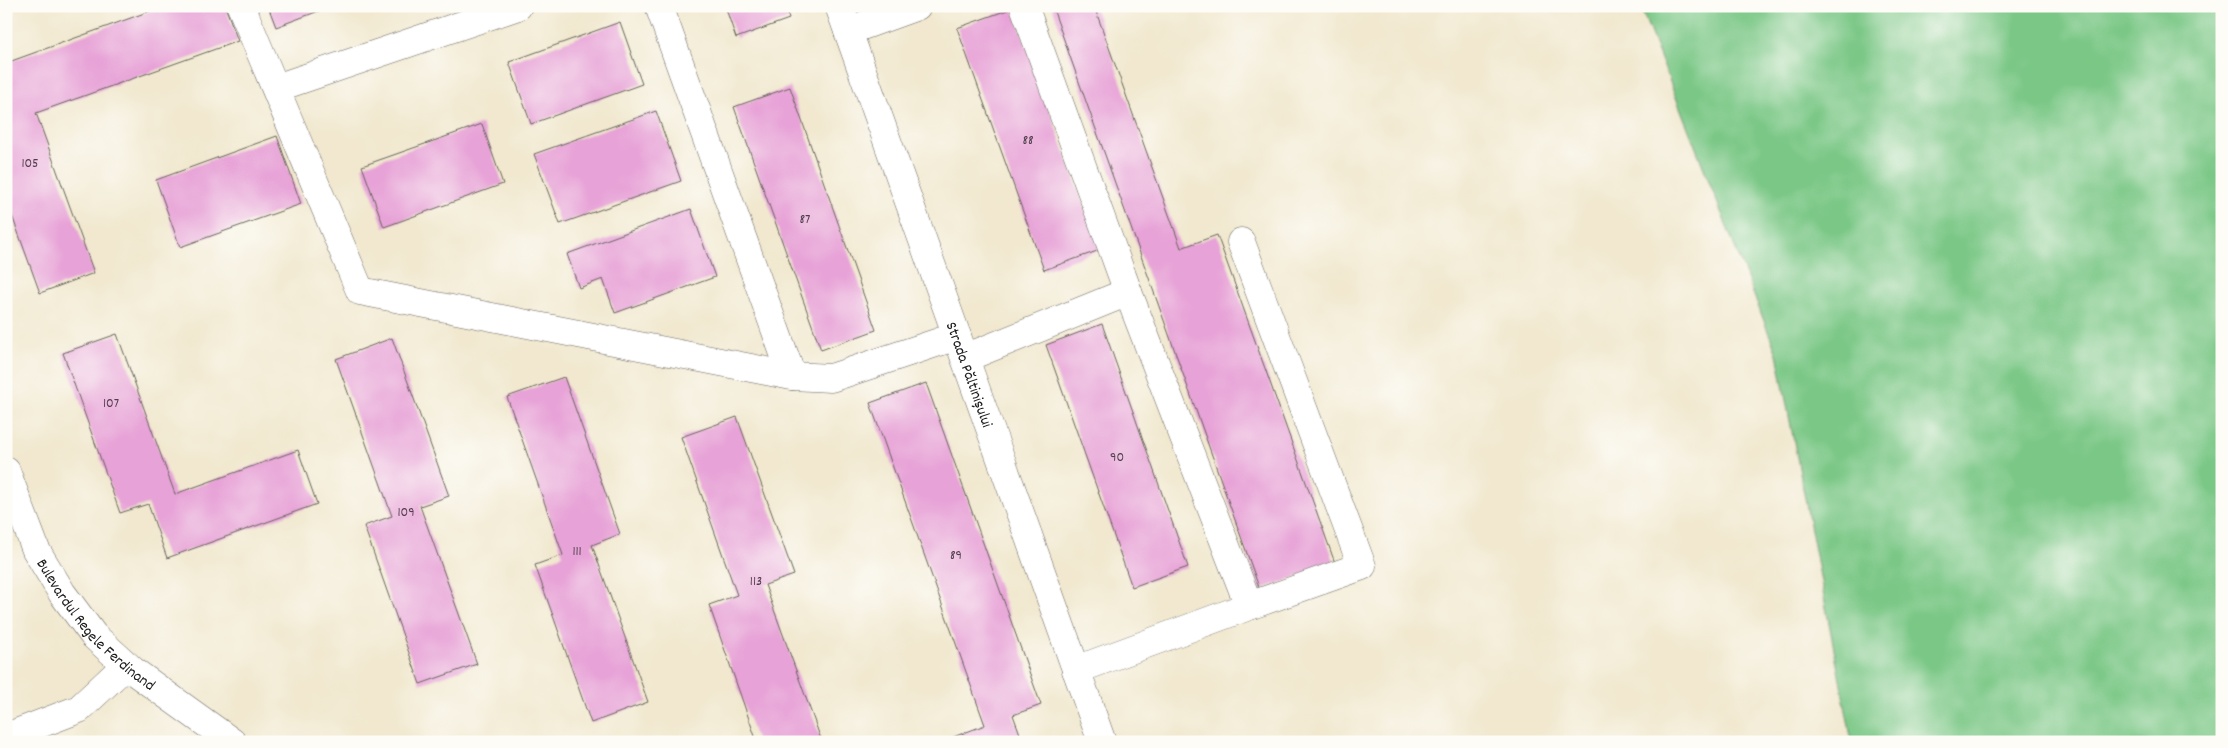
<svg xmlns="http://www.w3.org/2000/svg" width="2228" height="748" viewBox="0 0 2228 748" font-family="Dekko,sans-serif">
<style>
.green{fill:#7ac786;stroke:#4b7251}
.building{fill:#e7a2d7}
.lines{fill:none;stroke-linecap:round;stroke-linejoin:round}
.minor-casing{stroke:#67635b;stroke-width:29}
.major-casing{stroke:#67635b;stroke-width:29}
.minor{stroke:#fff;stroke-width:28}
.major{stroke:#fff;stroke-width:28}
.labels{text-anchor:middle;stroke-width:4;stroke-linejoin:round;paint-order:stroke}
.number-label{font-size:14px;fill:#4f3e4b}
.street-label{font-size:16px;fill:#1c1c1c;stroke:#fdfcf7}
</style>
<rect width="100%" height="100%" fill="#fdfcf7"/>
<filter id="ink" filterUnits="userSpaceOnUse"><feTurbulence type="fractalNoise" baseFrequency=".02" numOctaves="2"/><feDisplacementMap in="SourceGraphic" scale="10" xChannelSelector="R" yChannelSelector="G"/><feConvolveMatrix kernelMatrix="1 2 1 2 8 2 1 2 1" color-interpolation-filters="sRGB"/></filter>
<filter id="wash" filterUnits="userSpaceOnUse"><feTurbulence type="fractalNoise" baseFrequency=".0096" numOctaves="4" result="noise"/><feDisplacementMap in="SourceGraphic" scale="20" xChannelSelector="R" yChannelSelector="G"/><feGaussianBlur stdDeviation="1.12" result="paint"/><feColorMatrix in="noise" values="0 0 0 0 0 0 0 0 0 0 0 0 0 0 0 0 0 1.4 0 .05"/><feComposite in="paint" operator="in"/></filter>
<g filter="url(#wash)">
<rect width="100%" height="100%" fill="#f1e8cf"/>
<!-- green -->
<path class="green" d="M1640 6H2222V742H1852L1777 354Z"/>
<g id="blocks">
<!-- building -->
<g class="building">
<path d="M164 6H225L238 41 36 113 94 273 40 293 6 199V124L9 123 6 114V63Z"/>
<path d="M268 6H332L276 27Z"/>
<path d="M725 6H785L789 19 736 38Z"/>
<path d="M1052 6H1094L1181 248 1217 235 1335 563 1260 590Z"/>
<path d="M1013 8 1100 250 1044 270 957 28Z"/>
<path d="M620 22 642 84 531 124 509 62Z"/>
<path d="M790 87 876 330 821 350 734 107Z"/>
<path d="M656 111 681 181 560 224 534 154Z"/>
<path d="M482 124 503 184 384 227 362 166Z"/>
<path d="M277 136 301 204 180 247 156 180Z"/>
<path d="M691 209 715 277 615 313 603 279 579 288 567 254Z"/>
<path d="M1102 324 1188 567 1132 587 1046 345Z"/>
<path d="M117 334 175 494 298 450 317 504 167 558 148 504 120 513 63 353Z"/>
<path d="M392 338 449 496 420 506 477 664 420 684 364 526 392 516 336 359Z"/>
<path d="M564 377 620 534 592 545 648 702 591 723 535 565 563 555 507 397Z"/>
<path d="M926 383 1041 705 1013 715 1023 742H940L985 725 870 403Z"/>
<path d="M737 417 794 575 765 585 822 742H757L709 605 737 595 681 437Z"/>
</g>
</g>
</g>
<g filter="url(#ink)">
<use href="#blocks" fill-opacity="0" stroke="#67635b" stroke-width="1"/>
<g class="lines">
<defs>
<g id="minor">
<path d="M241 6 360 291 792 376 831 378 957 336"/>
<path d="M659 6 792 376"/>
<path id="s1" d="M839 6 1102 742"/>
<path d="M1024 6 1128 292 1249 606"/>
<path d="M848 31 917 6"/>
<path d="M276 88 518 6"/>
<path d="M965 358 1128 292"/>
<path d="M1076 670 1249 606 1362 566 1241 242"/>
<path d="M6 737 79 709 126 665"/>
</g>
<g id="major">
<path id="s2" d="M6 471 36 550 62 593 94 636 132 670 232 742"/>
</g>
</defs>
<!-- minor casing -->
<use href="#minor" class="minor-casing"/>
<!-- major casing -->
<use href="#major" class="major-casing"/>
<!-- minor -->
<use href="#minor" class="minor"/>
<!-- major -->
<use href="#major" class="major"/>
</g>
</g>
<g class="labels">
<!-- number labels -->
<g class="number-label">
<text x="1028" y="144">88</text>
<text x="30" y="167">105</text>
<text x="805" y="223">87</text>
<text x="111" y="407">107</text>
<text x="1117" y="461">90</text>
<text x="406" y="516">109</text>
<text x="577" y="555">111</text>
<text x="956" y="559">89</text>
<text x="756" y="585">113</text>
</g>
<!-- street labels -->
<g class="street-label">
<text dy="6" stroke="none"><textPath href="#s1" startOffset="391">Strada Păltinișului</textPath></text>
<text dy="6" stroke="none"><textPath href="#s2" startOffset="181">Bulevardul Regele Ferdinand</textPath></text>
</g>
</g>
<!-- margin -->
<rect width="2228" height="748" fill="none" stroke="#fdfcf7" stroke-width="25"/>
</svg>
